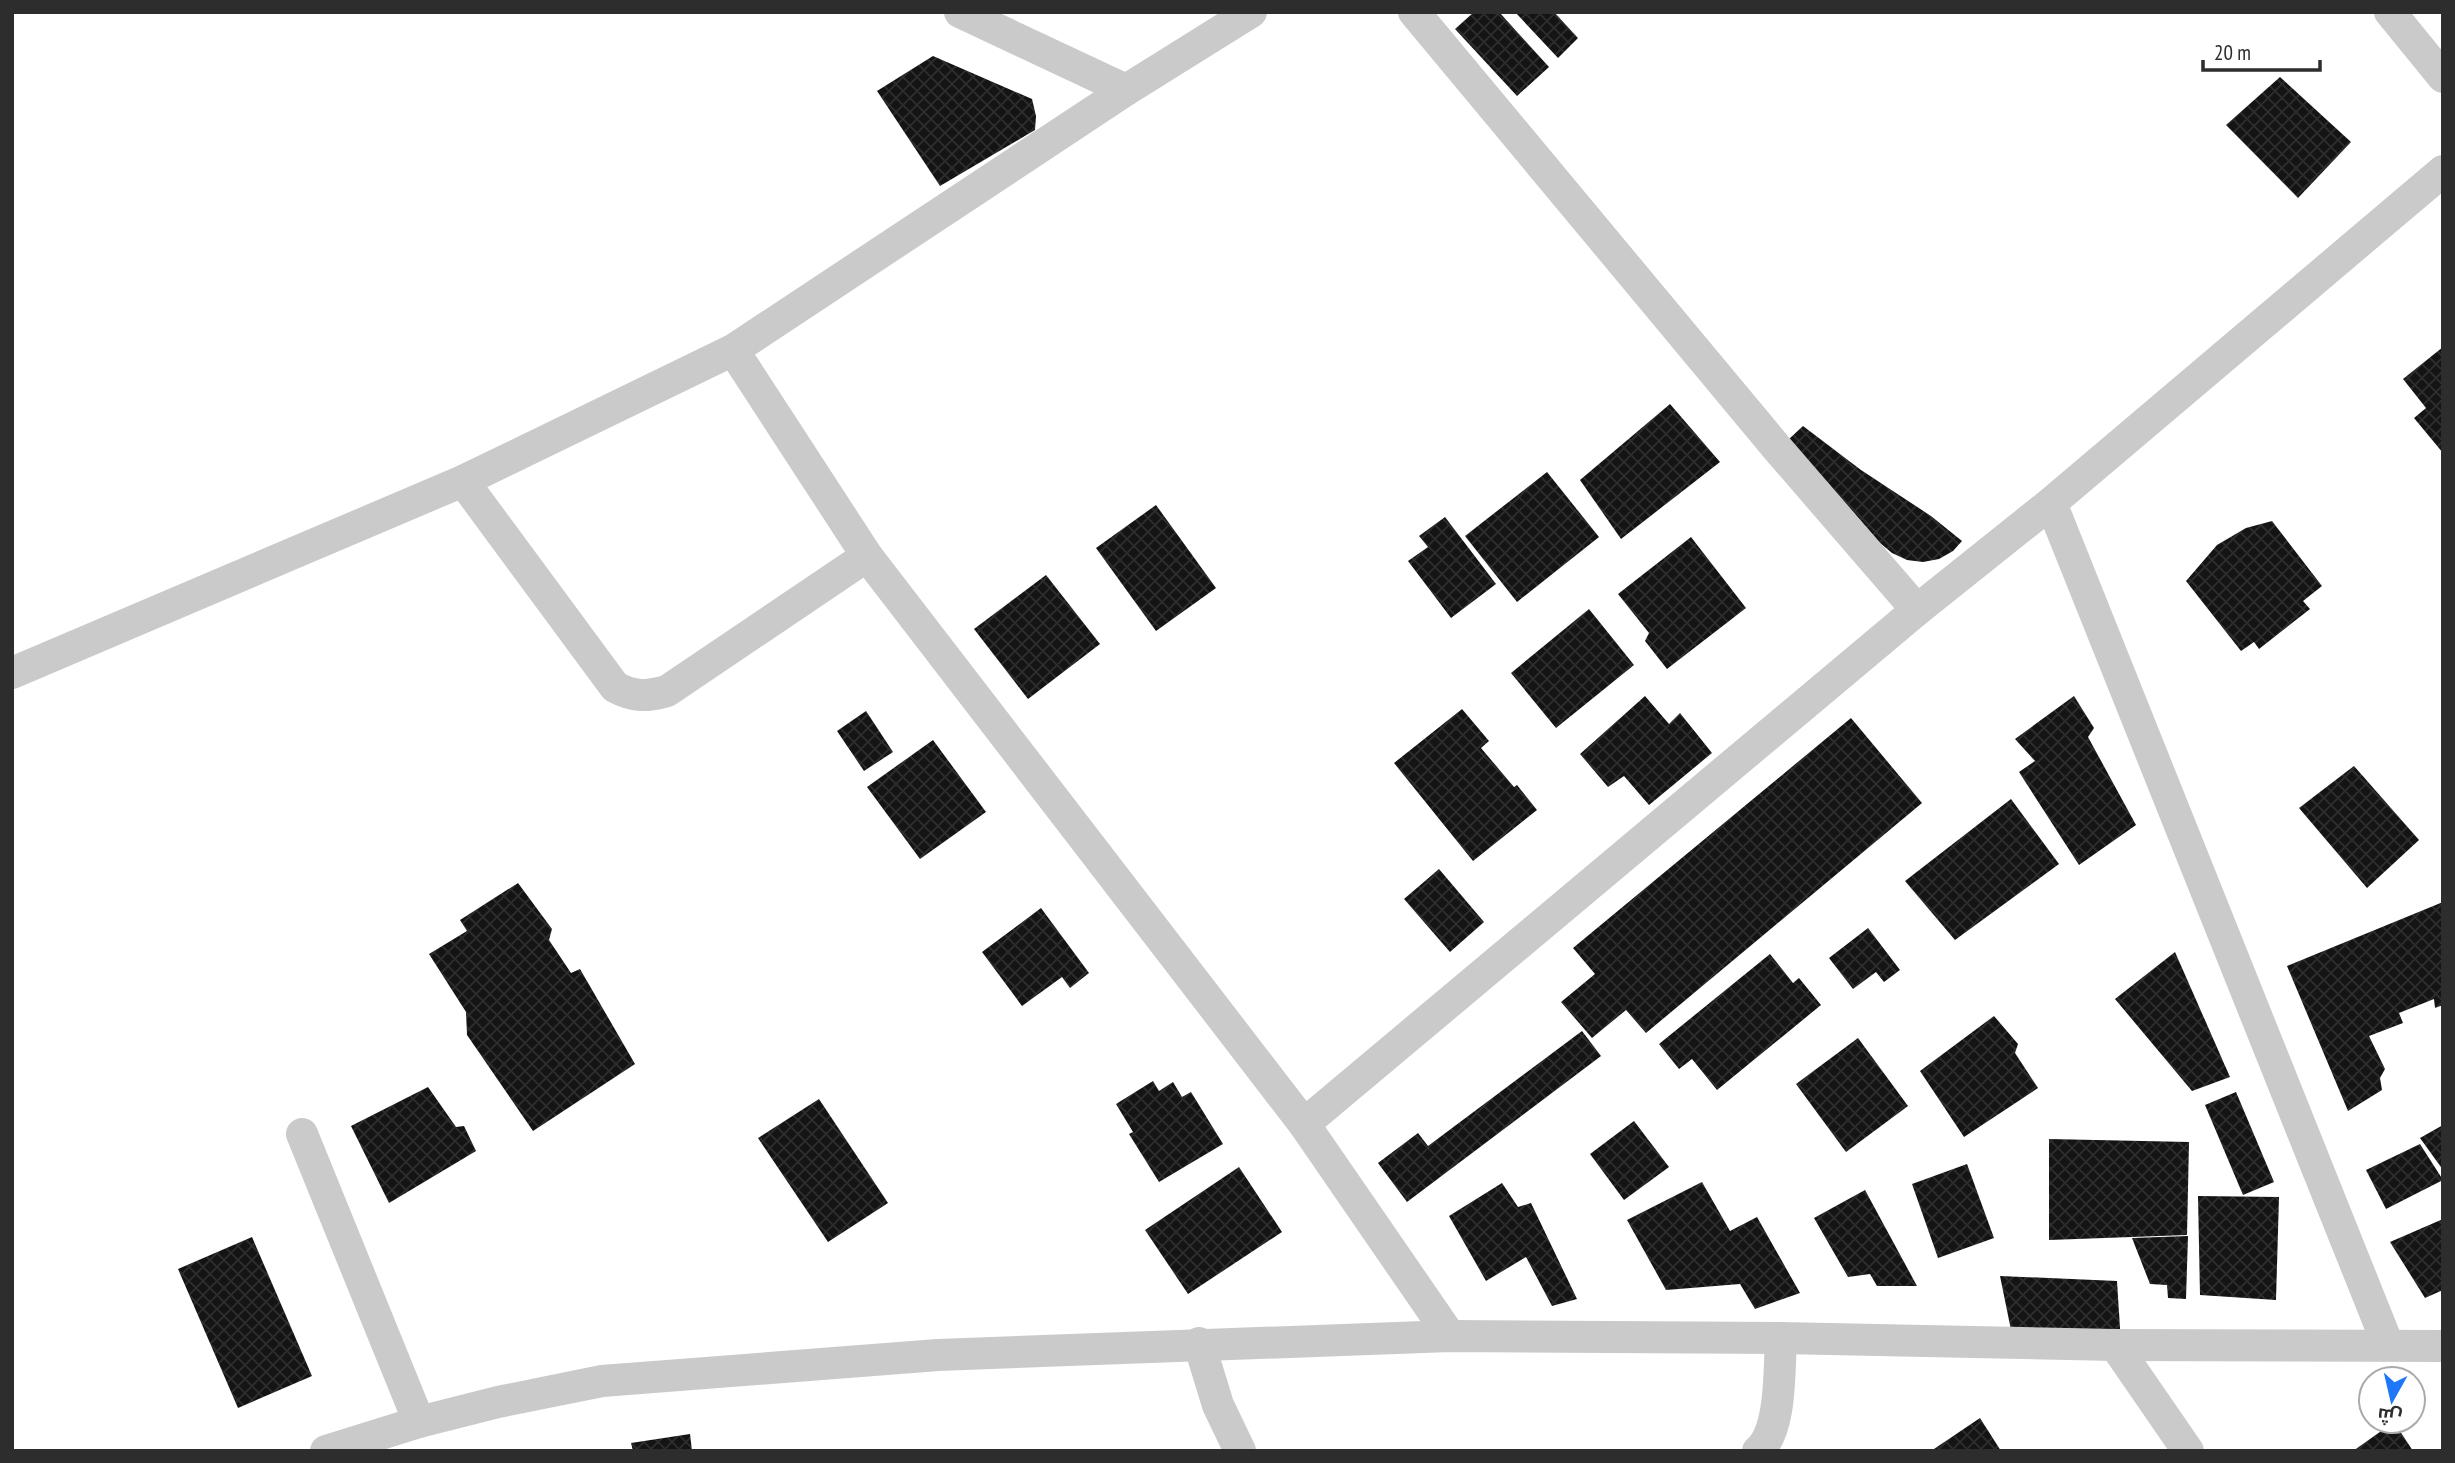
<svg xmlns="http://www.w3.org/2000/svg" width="2455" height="1463" viewBox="0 0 2455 1463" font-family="'PT Sans Narrow',Cairo,sans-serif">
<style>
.building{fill:url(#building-cross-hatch)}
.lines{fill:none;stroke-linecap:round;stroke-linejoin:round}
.minor{stroke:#cacaca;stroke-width:32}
</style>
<defs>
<pattern id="building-cross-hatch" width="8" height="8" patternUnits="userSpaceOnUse" patternTransform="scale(1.75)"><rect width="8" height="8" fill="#141414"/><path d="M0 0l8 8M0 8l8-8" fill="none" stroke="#2e2e2e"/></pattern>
</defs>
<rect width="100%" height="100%" fill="#fff"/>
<!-- building -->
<g class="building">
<path d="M1474 12H1499L1549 67 1517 96 1455 29Z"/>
<path d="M1515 12H1554L1578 38 1558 58Z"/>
<path d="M933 56 1032 99 1036 116 1035 130 940 186 877 91Z"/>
<path d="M2280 77 2351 142 2298 198 2226 125Z"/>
<path d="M2443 347V453L2414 418 2426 408 2403 379Z"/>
<path d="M1670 404 1720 462 1621 539 1580 480Z"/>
<path d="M1803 426 1861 470 1931 516 1962 541 1953 551 1939 559 1923 562 1907 560 1892 553 1880 543 1789 439Z"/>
<path d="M1547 472 1599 537 1517 602 1465 536Z"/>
<path d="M1156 505 1216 588 1156 631 1096 548Z"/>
<path d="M1445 517 1496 584 1451 618 1408 561 1428 547 1419 536Z"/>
<path d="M2272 521 2322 586 2303 601 2310 609 2259 649 2254 642 2241 651 2186 581 2217 545 2246 528Z"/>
<path d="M1691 537 1746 608 1667 669 1645 641 1649 633 1618 594Z"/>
<path d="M1046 575 1100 644 1028 699 974 629Z"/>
<path d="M1589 609 1634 665 1556 728 1511 673Z"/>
<path d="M1645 696 1669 724 1680 713 1712 753 1649 805 1624 776 1608 787 1580 754Z"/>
<path d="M2074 696 2094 728 2088 737 2136 825 2079 865 2019 772 2035 761 2015 739Z"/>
<path d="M1462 709 1489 741 1481 748 1514 787 1517 785 1537 810 1473 861 1394 763Z"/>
<path d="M866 711 893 752 864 771 837 731Z"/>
<path d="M1851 718 1922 803 1646 1033 1626 1010 1592 1038 1561 1002 1595 974 1573 948Z"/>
<path d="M933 740 986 812 920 859 867 787Z"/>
<path d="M2354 766 2419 840 2367 888 2299 808Z"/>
<path d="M2011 799 2059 864 1955 940 1905 881Z"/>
<path d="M1439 869 1484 922 1450 952 1404 899Z"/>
<path d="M518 883 552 929 549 940 571 973 580 969 635 1064 533 1131 467 1035 466 1012 429 954 467 931 460 920Z"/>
<path d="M2443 902V1005L2435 1008 2434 999 2399 1013 2403 1023 2369 1036 2385 1069 2380 1078 2382 1090 2348 1111 2287 966Z"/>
<path d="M1041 908 1089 973 1070 988 1062 977 1022 1006 982 952Z"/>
<path d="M1868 928 1900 970 1884 982 1876 972 1853 989 1829 958Z"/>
<path d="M2175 952 2230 1077 2192 1091 2115 999Z"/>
<path d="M1770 954 1793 983 1799 978 1821 1005 1717 1090 1692 1059 1679 1069 1659 1044Z"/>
<path d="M1994 1016 2018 1044 2015 1053 2038 1088 1964 1137 1920 1071Z"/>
<path d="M1582 1031 1601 1056 1407 1202 1378 1163 1418 1133 1428 1146Z"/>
<path d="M1858 1038 1908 1106 1846 1152 1796 1084Z"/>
<path d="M1153 1081 1159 1091 1173 1082 1182 1097 1191 1092 1223 1144 1159 1182 1129 1134 1133 1132 1116 1104Z"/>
<path d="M428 1087 456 1127 464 1126 476 1151 389 1203 351 1126Z"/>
<path d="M2236 1092 2274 1182 2243 1195 2205 1105Z"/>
<path d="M819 1099 888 1203 828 1242 758 1138Z"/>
<path d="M1634 1121 1669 1167 1624 1200 1590 1154Z"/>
<path d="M2443 1125V1170L2420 1138Z"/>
<path d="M2049 1139 2189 1142 2187 1235 2049 1240Z"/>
<path d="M2420 1144 2443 1180 2386 1209 2366 1170Z"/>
<path d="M1967 1164 1994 1238 1938 1258 1912 1184Z"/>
<path d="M1239 1167 1282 1232 1188 1294 1145 1230Z"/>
<path d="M1702 1182 1730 1231 1757 1217 1800 1293 1755 1309 1740 1284 1666 1290 1627 1220Z"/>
<path d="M1502 1183 1518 1207 1531 1203 1577 1299 1552 1306 1526 1257 1486 1281 1449 1216Z"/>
<path d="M1865 1190 1917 1286H1877L1870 1274 1848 1277 1814 1218Z"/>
<path d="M2198 1196 2279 1197 2276 1300 2200 1295Z"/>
<path d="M2443 1219V1290L2425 1298 2390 1242Z"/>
<path d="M2188 1236 2186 1299 2168 1298 2167 1285 2150 1284 2132 1238Z"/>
<path d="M252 1237 312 1376 238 1408 178 1269Z"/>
<path d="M2000 1276 2117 1281 2121 1344 2011 1330Z"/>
<path d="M1980 1418 2001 1451H1931Z"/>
<path d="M2394 1422 2413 1451H2353Z"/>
<path d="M690 1434 692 1451H633L631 1443Z"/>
</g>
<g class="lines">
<!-- minor -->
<g class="minor">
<path d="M960 12 1126 90 1251 12"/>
<path d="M1414 12 1777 448 1917 610"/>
<path d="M2390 12 2443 77"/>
<path d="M733 350 867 556 1304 1124 1450 1336"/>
<path d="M463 481 615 687C634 697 646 697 667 691L867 556"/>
<path d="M2051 503 2388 1345"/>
<path d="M12 673 463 481 733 350 1126 90"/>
<path d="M1304 1124 1917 610 2051 503 2443 171"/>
<path d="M302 1134 419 1422"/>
<path d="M1199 1343 1218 1405 1240 1451"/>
<path d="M2115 1345 2188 1451"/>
<path d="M326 1451 419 1422 498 1402 602 1381 938 1355 1450 1336 1781 1338 2115 1345 2443 1346"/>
<path d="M1758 1451C1782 1431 1779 1369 1781 1338"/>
</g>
</g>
<!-- border -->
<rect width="2455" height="1463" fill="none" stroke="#2d2d2d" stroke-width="28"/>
<!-- north arrow -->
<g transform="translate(2392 1400) rotate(188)"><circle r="33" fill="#ffffff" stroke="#ababab" stroke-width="2"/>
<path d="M0-5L12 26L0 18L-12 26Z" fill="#1e77f6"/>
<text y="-10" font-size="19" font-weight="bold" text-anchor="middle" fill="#2d2d2d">ش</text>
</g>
<!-- scale -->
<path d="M2203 60v10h117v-10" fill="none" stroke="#2d2d2d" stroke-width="3.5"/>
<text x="2214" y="60" font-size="21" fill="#2d2d2d" stroke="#ffffff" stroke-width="5" paint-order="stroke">20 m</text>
</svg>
